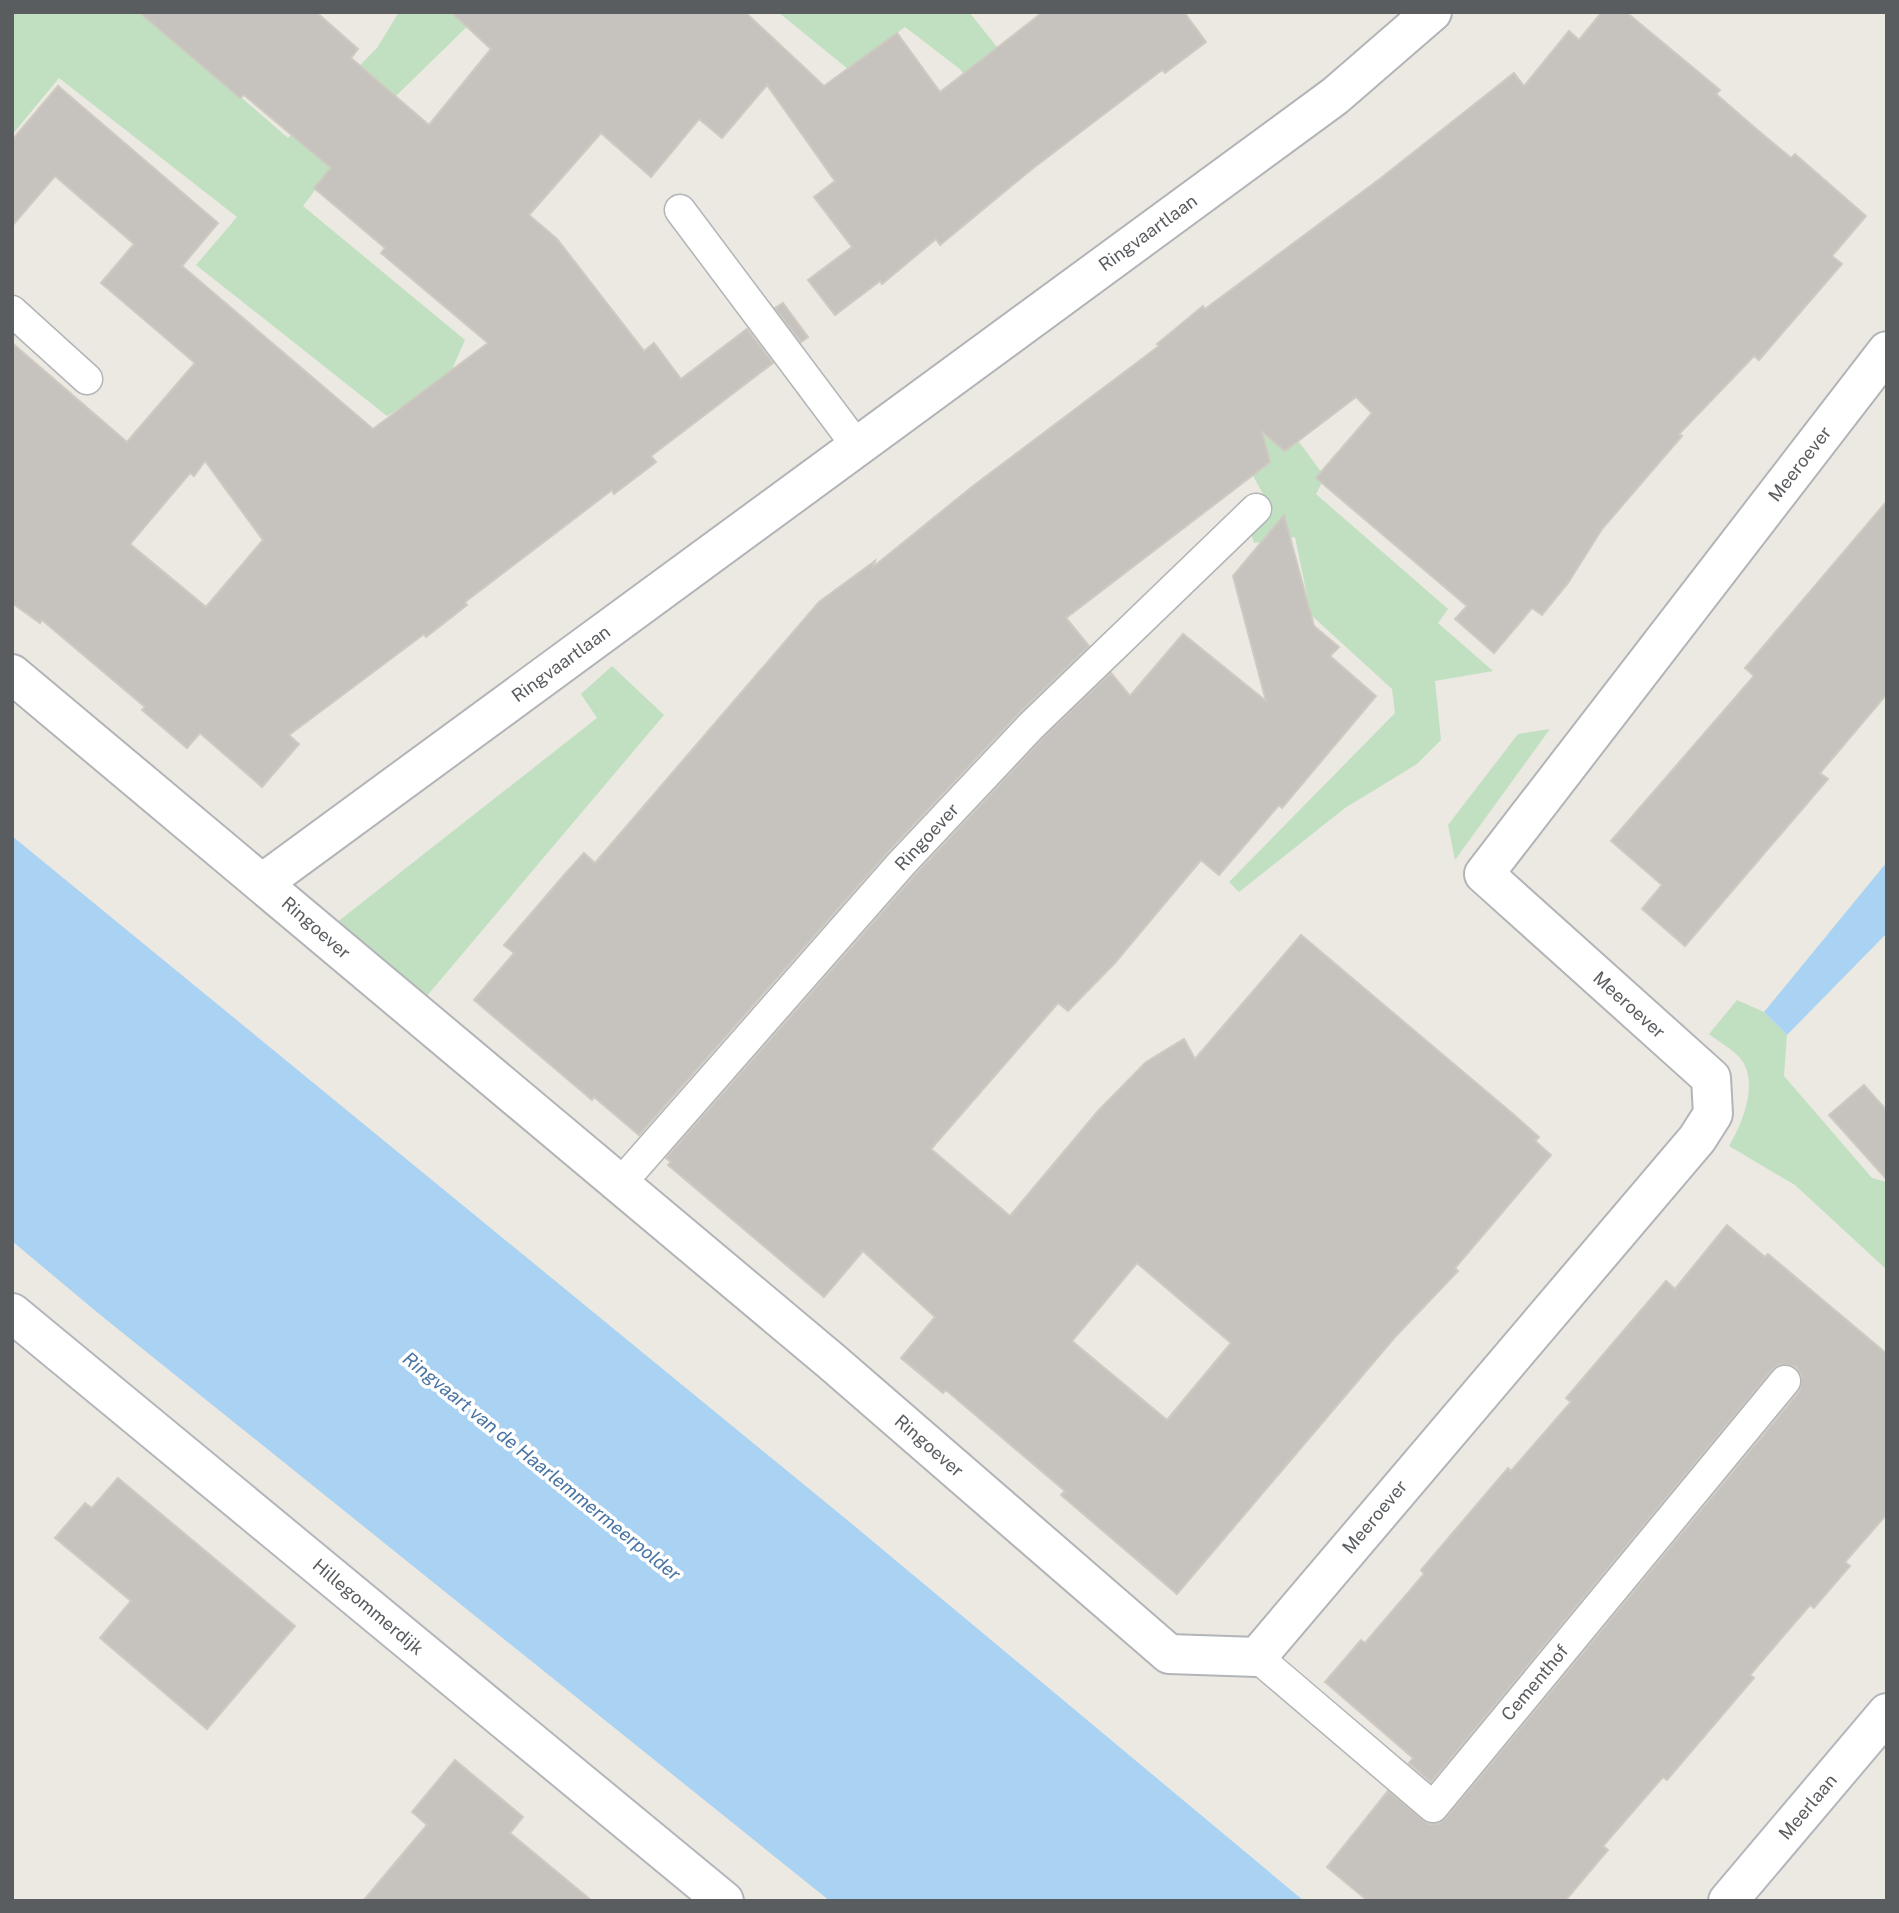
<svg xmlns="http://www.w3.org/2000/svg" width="1899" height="1913" viewBox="0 0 1899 1913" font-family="'Public Sans',sans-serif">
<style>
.green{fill:#c1e0c1}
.water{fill:#a9d2f3}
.building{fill:#c6c3be;stroke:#cecac1;stroke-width:2;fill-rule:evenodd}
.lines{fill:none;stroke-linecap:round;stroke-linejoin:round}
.lane-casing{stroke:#b2b4b7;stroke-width:33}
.street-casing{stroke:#b2b4b7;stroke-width:42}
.secondary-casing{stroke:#b3b6ba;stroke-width:42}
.lane{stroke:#fff;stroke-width:30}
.street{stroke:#fff;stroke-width:38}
.secondary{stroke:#fff;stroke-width:38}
.labels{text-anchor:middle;stroke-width:7;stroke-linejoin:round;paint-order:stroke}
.street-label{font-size:18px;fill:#5a5d60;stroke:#fff}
.water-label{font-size:19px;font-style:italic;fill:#4a74a2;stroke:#fff}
</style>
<rect width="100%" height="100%" fill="#ebe9e1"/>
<!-- green -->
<g class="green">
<path d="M12 12H143L288 138 377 48 399 12H482L359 132 303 206 465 340 453 367 482 435 456 479 403 406 387 416 196 265 237 217 59 78 12 135Z"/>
<path d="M778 12H969L1009 62 974 89 960 69 905 27 848 69Z"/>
<path d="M1253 380 1325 477 1316 494 1448 609 1438 623 1493 671 1435 681 1441 740 1417 764 1345 808 1239 892 1229 882 1395 713 1392 689 1311 615 1295 537 1254 543 1249 526 1273 512 1226 427Z"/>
<path d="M612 666 664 715 426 997 336 923 597 718 581 694Z"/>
<path d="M1550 729 1455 860 1448 825 1518 734Z"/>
<path d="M1737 1000 1764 1012 1787 1035 1784 1076 1872 1178 1887 1182V1270L1795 1185 1729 1146C1742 1124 1760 1082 1740 1058 1732 1049 1719 1042 1709 1034Z"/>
</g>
<!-- water -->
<g class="water">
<path d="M12 836 852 1524 1304 1901H830L98 1313 12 1241Z"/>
<path d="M1887 862V933L1787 1035 1764 1012Z"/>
</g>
<!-- building -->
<g class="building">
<path d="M139 12H316L358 49 351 58 429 125 491 49 451 12H745L824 86 897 33 940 92 1043 12H1184L1206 42 1165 73 1162 70 1032 169 940 245 936 239 882 284 880 281 835 315 808 280 852 247 814 197 835 181 767 85 722 138 699 119 651 177 601 133 529 215 557 239 644 351 654 343 681 379 747 329 773 363 651 456 656 462 614 494 612 490 465 602 467 605 426 637 424 634 289 735 299 744 262 787 200 733 187 748 142 710 145 707 42 620 40 623 12 603V343L127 442 195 363 101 283 134 244 55 176 12 226V140L58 86 218 223 182 266 373 429 488 343 381 253 385 248 314 188 331 168 244 95 240 98ZM205 461 263 540 206 607 130 544 190 473 194 476Z"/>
<path d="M1602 12H1626L1720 90 1716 94 1754 127 1791 158 1795 154 1866 216 1832 256 1842 264 1759 360 1754 356 1679 434 1682 436 1602 529 1568 583 1542 615 1532 608 1494 653 1455 619 1467 606 1316 478 1372 413 1356 397 1285 451 1262 432 1270 462 1066 618 1089 646 1018 714 888 852 639 1135 594 1097 592 1100 474 1000 514 953 504 945 565 874 584 853 595 863 819 602 875 561 873 567 973 486 1159 346 1157 344 1203 306 1205 309 1381 178 1514 73 1524 86 1569 31 1579 40Z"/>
<path d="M783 303 808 337 801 342 775 308Z"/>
<path d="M1887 501V694L1820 773 1828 779 1685 946 1642 909 1662 885 1611 841 1754 676 1745 668Z"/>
<path d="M1284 515 1314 626 1339 647 1330 656 1376 696 1282 808 1279 805 1219 875 1201 860 1114 964 1068 1011 1058 1003 931 1149 1010 1216 1098 1111 1146 1062 1184 1039 1195 1059 1301 935 1513 1114 1539 1137 1535 1141 1551 1155 1455 1268 1458 1271 1395 1337 1177 1594 1061 1495 1065 1491 946 1390 943 1393 901 1358 935 1317 863 1251 824 1297 668 1165 671 1162 666 1158 914 876 1043 738 1111 673 1130 696 1183 634 1266 701 1233 576ZM1137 1263 1231 1343 1167 1420 1072 1341Z"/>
<path d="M1864 1085 1887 1111V1180L1829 1115Z"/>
<path d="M1727 1225 1765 1257 1768 1254 1887 1354V1514L1845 1562 1850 1566 1814 1608 1810 1605 1750 1675 1754 1678 1667 1780 1663 1777 1603 1846 1608 1850 1565 1901H1368L1327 1867 1388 1791 1429 1824H1438L1446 1818 1799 1392 1802 1376 1796 1367 1780 1364 1772 1370 1431 1782 1409 1763 1413 1758 1325 1682 1361 1640 1365 1643 1424 1574 1421 1570 1508 1468 1511 1471 1571 1402 1566 1398 1666 1281 1675 1289Z"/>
<path d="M118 1478 295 1626 207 1729 100 1638 131 1601 55 1538 85 1503 92 1508Z"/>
<path d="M455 1760 523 1817 510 1833 592 1901H363L427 1825 412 1812Z"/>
</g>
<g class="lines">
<defs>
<g id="lane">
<path d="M680 210 857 446"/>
<path d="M12 311 87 379"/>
<path d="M620 1184 901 864 1031 726 1256 509"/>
<path d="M1257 1657 1433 1807 1785 1381"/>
</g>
<g id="street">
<path d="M12 674 831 1361 1169 1654 1257 1657 1697 1139 1713 1114 1711 1078 1484 874 1887 351"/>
<path d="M264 882 1335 96 1432 12"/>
</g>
<g id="secondary">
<path d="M12 1313 724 1901"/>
<path d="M1728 1901 1887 1713"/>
</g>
</defs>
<!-- lane casing -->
<use href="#lane" class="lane-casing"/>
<!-- street casing -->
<use href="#street" class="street-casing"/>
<!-- secondary casing -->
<use href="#secondary" class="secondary-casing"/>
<!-- lane -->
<use href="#lane" class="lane"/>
<!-- street -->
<use href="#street" class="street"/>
<!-- secondary -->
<use href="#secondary" class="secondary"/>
</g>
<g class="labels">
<!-- street labels -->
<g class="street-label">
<text transform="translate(1148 233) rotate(-36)" y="6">Ringvaartlaan</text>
<text transform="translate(1800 464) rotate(-52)" y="6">Meeroever</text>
<text transform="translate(561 664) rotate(-36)" y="6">Ringvaartlaan</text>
<text transform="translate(927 837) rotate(-47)" y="6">Ringoever</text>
<text transform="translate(316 928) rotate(41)" y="6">Ringoever</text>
<text transform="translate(1629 1005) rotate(42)" y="6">Meeroever</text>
<text transform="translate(929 1446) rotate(41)" y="6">Ringoever</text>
<text transform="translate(1375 1517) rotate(-50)" y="6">Meeroever</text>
<text transform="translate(368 1607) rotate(40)" y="6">Hillegommerdijk</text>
<text transform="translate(1535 1683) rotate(-50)" y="6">Cementhof</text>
<text transform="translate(1808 1807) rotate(-50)" y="6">Meerlaan</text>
</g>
<!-- water labels -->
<g class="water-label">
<text transform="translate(542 1466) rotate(39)" y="7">Ringvaart van de Haarlemmermeerpolder</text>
</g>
</g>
<!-- border -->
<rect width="1899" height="1913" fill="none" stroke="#5a5d60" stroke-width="28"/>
</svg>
